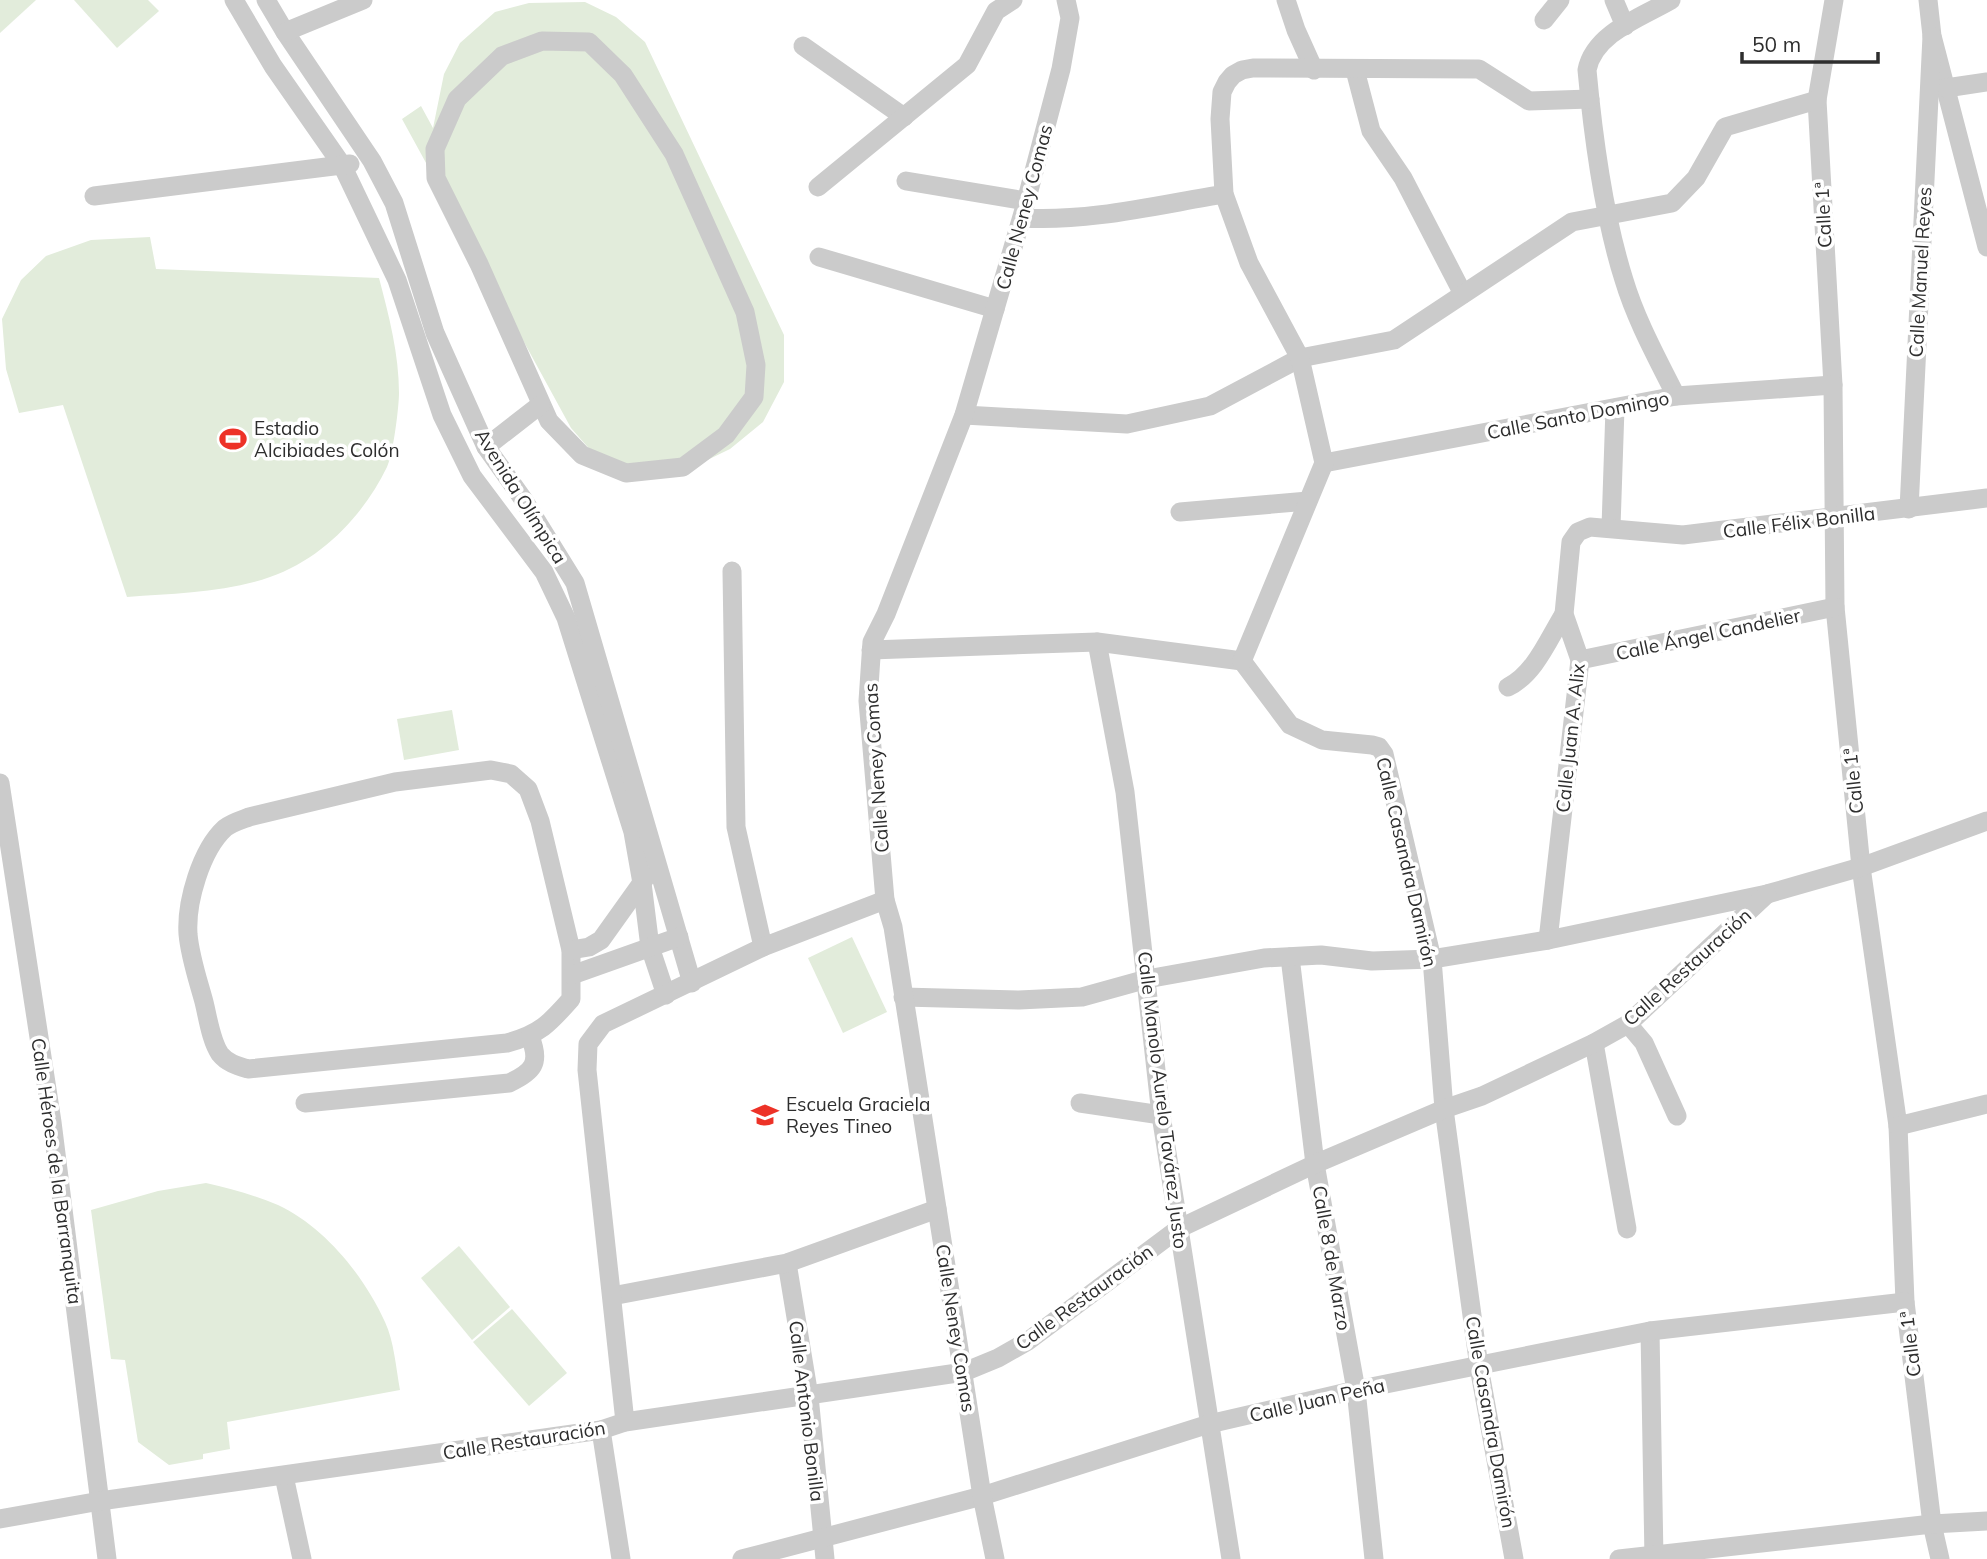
<svg xmlns="http://www.w3.org/2000/svg" width="1987" height="1559" viewBox="0 0 1987 1559" font-family="Mulish,sans-serif">
<style>
.green{fill:#e2ecdb}
.lines{fill:none;stroke-linecap:round;stroke-linejoin:round}
.minor{stroke:#cbcbcb;stroke-width:19}
.labels{text-anchor:middle;stroke-width:7;stroke-linejoin:round;paint-order:stroke}
.street-label{font-size:19px;fill:#2e2e2e;stroke:#fff}
.poi-label{font-size:19px;fill:#2e2e2e;stroke:#fff;text-anchor:start}
</style>
<rect width="100%" height="100%" fill="#fff"/>
<!-- green -->
<g class="green">
<path d="M0 0H36L0 33Z"/>
<path d="M74 0H148L159 11 117 48Z"/>
<path d="M585 2 616 17 645 42 784 335V382L763 422 730 449 697 465 617 470 593 453 571 428 402 119 421 106 433 128 444 74 460 43 495 12 529 3Z"/>
<path d="M150 237 156 269 379 278C389 316 399 354 399 393 399 407 393 455 387 467 363 516 322 559 270 577 225 593 174 593 127 597L63 405 19 413 6 369 2 319 21 280 46 256 91 240Z"/>
<path d="M452 710 459 750 404 760 397 719Z"/>
<path d="M852 937 887 1012 843 1033 808 958Z"/>
<path d="M206 1183C231 1189 255 1195 278 1205 325 1227 364 1276 385 1322 394 1341 396 1368 400 1390L227 1422 230 1449 203 1454V1459L169 1465 138 1442 125 1360 111 1359 91 1210 158 1191Z"/>
<path d="M459 1246 510 1307 472 1340 421 1278Z"/>
<path d="M512 1309 567 1373 529 1406 473 1342Z"/>
</g>
<g class="lines">
<!-- minor -->
<g class="minor">
<path d="M234 0 273 66 342 165 397 280 442 415 472 476 544 572 566 618 633 832 642 883 650 947 666 995"/>
<path d="M266 0 285 32 372 161 394 203 435 333 486 447 523 499 575 583 692 983"/>
<path d="M1286 0 1296 30 1314 70"/>
<path d="M1614 0 1625 26"/>
<path d="M1671 0C1642 17 1594 33 1587 70 1593 135 1604 217 1624 280 1636 320 1657 358 1676 396"/>
<path d="M1834 0 1817 100 1833 385 1835 607 1861 867 1898 1126 1905 1302 1932 1524 1940 1559"/>
<path d="M1928 0 1932 36 1987 247"/>
<path d="M1544 20 1560 0"/>
<path d="M285 32 363 0"/>
<path d="M542 41 589 42 623 75 674 154 745 312 756 365 754 397 726 435 683 467 626 473 582 455 549 421 479 264 436 178 435 149 457 99 502 56Z"/>
<path d="M803 46 904 117"/>
<path d="M1355 70 1371 131 1403 178 1463 294"/>
<path d="M1946 88 1987 82"/>
<path d="M906 181 1026 201"/>
<path d="M818 187 967 65 996 11 1013 0"/>
<path d="M94 196 350 164"/>
<path d="M1022 218C1089 222 1157 205 1224 194"/>
<path d="M819 257 995 309"/>
<path d="M964 415 1127 424 1210 406 1300 358 1394 340 1572 222 1672 203 1696 178 1725 127 1817 100"/>
<path d="M486 447 540 405"/>
<path d="M1324 463 1676 396 1833 385"/>
<path d="M1909 509 1932 36"/>
<path d="M1180 512 1308 501"/>
<path d="M1611 527 1615 408"/>
<path d="M732 571 736 827 763 947"/>
<path d="M1097 642 1125 792 1161 1115 1231 1559"/>
<path d="M871 650 1097 642 1242 661 1290 725 1322 740 1372 745 1379 747 1384 754 1432 959 1444 1109 1479 1367 1514 1559"/>
<path d="M1580 660 1835 607"/>
<path d="M1242 661 1324 463 1300 358 1249 263 1224 194 1220 119 1222 92 1227 82 1233 75 1242 70 1253 68 1479 69 1529 101 1590 99"/>
<path d="M1508 687C1535 674 1549 638 1564 614"/>
<path d="M491 770 511 774 528 789 540 821 571 950V999C549 1024 540 1034 507 1043L248 1069C238 1066 227 1063 220 1054 211 1041 208 1018 204 1002 198 980 190 957 188 934 186 902 201 850 225 828 231 823 241 820 249 817L395 782Z"/>
<path d="M0 783 52 1122 107 1559"/>
<path d="M1548 940 1580 660 1564 614 1571 542 1578 532 1590 527 1683 535 1987 498"/>
<path d="M571 950 589 947 601 940 646 877"/>
<path d="M1290 957 1315 1164 1356 1390 1374 1559"/>
<path d="M572 975 679 937"/>
<path d="M903 997 1019 1000 1082 997 1147 979 1264 958 1321 955 1372 961 1432 959 1548 940 1767 894 1861 867 1987 821"/>
<path d="M1628 1024 1644 1043 1677 1116"/>
<path d="M1594 1043 1627 1229"/>
<path d="M305 1103 509 1083C533 1072 541 1063 530 1037"/>
<path d="M1080 1103 1161 1115"/>
<path d="M1898 1126 1987 1104"/>
<path d="M787 1263 809 1396 825 1559"/>
<path d="M612 1296 787 1263 937 1209"/>
<path d="M1650 1331 1654 1559"/>
<path d="M625 1422 587 1070 588 1044 603 1024 763 947 885 900"/>
<path d="M601 1430 621 1559"/>
<path d="M284 1476 302 1559"/>
<path d="M0 1519 100 1501 601 1430 625 1422 964 1372 998 1358 1028 1341 1178 1229 1315 1164 1444 1109 1482 1096 1594 1043 1628 1024 1767 894"/>
<path d="M742 1559 982 1496 1209 1424 1356 1390 1650 1331 1905 1302"/>
<path d="M995 1559 982 1496 893 927 885 900 868 701 872 642 886 614 964 415 1023 213 1061 69 1070 18 1066 0"/>
<path d="M1619 1559 1932 1524 1987 1521"/>
</g>
</g>
<!-- icons -->
<defs>
<symbol id="stadium-bare" viewBox="-9 -9 18 18"><path d="M0-5a6.5 5 0 1 0 0 10a6.5 5 0 1 0 0-10ZM-3.5-1.8h7v3.6h-7Z" fill="#ed3227" stroke="#fff" stroke-width="2.5" paint-order="stroke"/></symbol>
<symbol id="school-bare" viewBox="-9 -9 18 18"><path d="M0-5L7-2L0 1L-7-2ZM-4 1L0 2.5L4 1V4Q0 6-4 4Z" fill="#ed3227" stroke="#fff" stroke-width="2.5" paint-order="stroke"/></symbol>
</defs>
<g fill-rule="evenodd">
<use href="#stadium-bare" x="214" y="420" width="38" height="38"/>
<use href="#school-bare" x="746" y="1096" width="38" height="38"/>
</g>
<g class="labels">
<!-- street labels -->
<g class="street-label">
<text transform="translate(1024 207) rotate(-75)" y="7">Calle Neney Comas</text>
<text transform="translate(1823 215) rotate(-93)" y="7">Calle 1ª</text>
<text transform="translate(1920 272) rotate(-87)" y="7">Calle Manuel Reyes</text>
<text transform="translate(1578 415) rotate(-11)" y="7">Calle Santo Domingo</text>
<text transform="translate(521 496) rotate(58)" y="7">Avenida Olímpica</text>
<text transform="translate(1799 522) rotate(-7)" y="7">Calle Félix Bonilla</text>
<text transform="translate(1708 634) rotate(-12)" y="7">Calle Ángel Candelier</text>
<text transform="translate(1570 738) rotate(-84)" y="7">Calle Juan A. Alix</text>
<text transform="translate(876 768) rotate(-94)" y="7">Calle Neney Comas</text>
<text transform="translate(1853 781) rotate(-96)" y="7">Calle 1ª</text>
<text transform="translate(1407 862) rotate(77)" y="7">Calle Casandra Damirón</text>
<text transform="translate(1687 967) rotate(-42)" y="7">Calle Restauración</text>
<text transform="translate(1163 1100) rotate(83)" y="7">Calle Manolo Aurelo Tavárez Justo</text>
<text transform="translate(57 1171) rotate(82)" y="7">Calle Héroes de la Barranquita</text>
<text transform="translate(1332 1258) rotate(80)" y="7">Calle 8 de Marzo</text>
<text transform="translate(1084 1297) rotate(-36)" y="7">Calle Restauración</text>
<text transform="translate(956 1328) rotate(81)" y="7">Calle Neney Comas</text>
<text transform="translate(1910 1344) rotate(-97)" y="7">Calle 1ª</text>
<text transform="translate(1317 1400) rotate(-13)" y="7">Calle Juan Peña</text>
<text transform="translate(807 1411) rotate(83)" y="7">Calle Antonio Bonilla</text>
<text transform="translate(1491 1422) rotate(80)" y="7">Calle Casandra Damirón</text>
<text transform="translate(524 1440) rotate(-9)" y="7">Calle Restauración</text>
</g>
<!-- poi labels -->
<g class="poi-label">
<text x="254" y="435">Estadio<tspan x="254" dy="22">Alcibiades Colón</tspan></text>
<text x="786" y="1111">Escuela Graciela<tspan x="786" dy="22">Reyes Tineo</tspan></text>
</g>
</g>
<!-- scale -->
<path d="M1742 52v10h136v-10" fill="none" stroke="#2e2e2e" stroke-width="3.5"/>
<text x="1752" y="52" font-size="21" fill="#2e2e2e" stroke="#ffffff" stroke-width="5" paint-order="stroke">50 m</text>
</svg>
